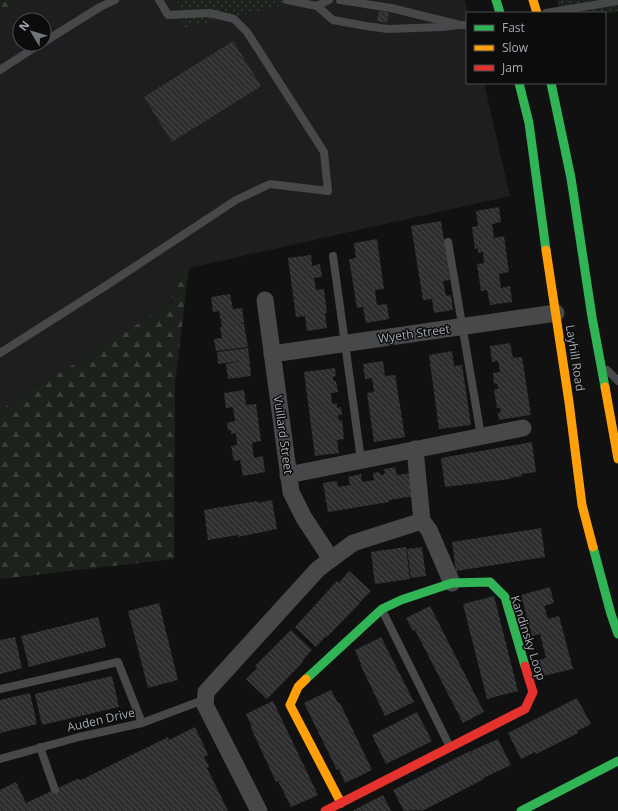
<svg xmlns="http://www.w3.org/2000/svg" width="618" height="811" viewBox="0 0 618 811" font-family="'Open Sans',sans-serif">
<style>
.built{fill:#1e1e20;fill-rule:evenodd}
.forest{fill:url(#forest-firs)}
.park{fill:url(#park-dots)}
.building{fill:url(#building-back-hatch)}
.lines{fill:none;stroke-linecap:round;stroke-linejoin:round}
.lane{stroke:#46484a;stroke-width:8}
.street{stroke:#46484a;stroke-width:17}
.fast{stroke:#30b455;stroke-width:9}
.slow{stroke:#ff9f0a;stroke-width:9}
.jam{stroke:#e5322d;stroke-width:9}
.labels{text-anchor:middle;stroke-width:3;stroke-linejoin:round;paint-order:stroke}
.street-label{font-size:12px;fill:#a4aab1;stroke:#0c0c0d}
</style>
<defs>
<pattern id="forest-firs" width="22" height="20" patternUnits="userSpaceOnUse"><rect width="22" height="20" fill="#1c211c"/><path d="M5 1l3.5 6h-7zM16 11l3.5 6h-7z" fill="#3a3f3b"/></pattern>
<pattern id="park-dots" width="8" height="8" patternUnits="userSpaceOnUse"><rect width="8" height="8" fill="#1c211c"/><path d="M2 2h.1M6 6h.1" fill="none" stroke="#3a3f3b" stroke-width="1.8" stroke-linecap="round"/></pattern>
<pattern id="building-back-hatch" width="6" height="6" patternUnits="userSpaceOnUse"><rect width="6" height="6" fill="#2d2e2f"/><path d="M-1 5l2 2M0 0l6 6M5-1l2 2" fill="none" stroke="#484a4b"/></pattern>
</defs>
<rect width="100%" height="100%" fill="#111112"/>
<!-- built -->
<path class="built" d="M23 0H465L468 13H467V83H484L510 196 189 268 175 273 171 303 0 410V14ZM20 20H44V44H20Z"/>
<!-- forest -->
<g class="forest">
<path d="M0 0H23L0 14Z"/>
<path d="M189 268 175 383 174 559 0 579V410L171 303 175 273Z"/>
</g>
<!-- park -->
<g class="park">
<path d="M178 0H304L184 28Z"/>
<path d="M557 0H618V12L605 14V13H561Z"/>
</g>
<!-- building -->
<g class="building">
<path d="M379 11 389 12 387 23 377 21Z"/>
<path d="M233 41 261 86 172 142 144 97Z"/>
<path d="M499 207 501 222 492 224 494 238 504 236 509 272 499 274 501 288 510 286 512 302 490 305 487 290 481 291 477 264 484 263 483 252 478 253V248L475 249 472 227 478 226 476 211Z"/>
<path d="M441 221 450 280 443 281 446 296 451 295 453 310 434 313 432 299 423 300 411 226Z"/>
<path d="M377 239 384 289 375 290 377 305 387 304 389 319 366 323 363 307 357 308 349 259 356 258 354 243Z"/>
<path d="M311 255 312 266 320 264 322 277 314 278 316 290 324 289 327 313H325L327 328 307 331 305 316 296 317 288 258Z"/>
<path d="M230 294 233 309 242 308 244 323 239 324H244L248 347 216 351 214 339 222 338 220 327H222L219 311 213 312 211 297Z"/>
<path d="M510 343 513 358 522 357 531 415 499 420 498 413 501 412 500 408H497L494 389H498L497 383 494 384 493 373 500 372 498 361 492 362 490 346Z"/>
<path d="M248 348 251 376 228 379 226 364 240 361 218 364 217 352Z"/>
<path d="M452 351 454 366 462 365 471 425 439 429 429 355Z"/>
<path d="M383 361 385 376 395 375 405 437 374 442 367 393 374 392 372 378 365 379 363 364Z"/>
<path d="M335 368 336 376 333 377V381H336L338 392 331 393 332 404 337 403V408L341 407 342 415H338L339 420H342L344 439 337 440 339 453 315 456 304 372Z"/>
<path d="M244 390 246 405 256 404 261 441 252 443 254 458 263 456 265 472 243 476 240 460 234 461 231 446 237 445 236 433 231 434V430H228L227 423 235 421 233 407 226 408 224 393Z"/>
<path d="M532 442 536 472 521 474 522 476 509 478 510 479 445 487 441 458Z"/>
<path d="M395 467 397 475 411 473 415 496 389 500V502L328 512 323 483 337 481 338 487 350 485 348 477 361 474 362 482 374 480 373 473 380 472V475L385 474 384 469Z"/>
<path d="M272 500 277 529 238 537V535L208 540 204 510 257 501V503Z"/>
<path d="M541 528 545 557 456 571 452 542Z"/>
<path d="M406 547 410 579 375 584 371 552Z"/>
<path d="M422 547 426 576 411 578 407 549Z"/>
<path d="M349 571 371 591 360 602 345 588 360 603 327 637 326 636 316 647 295 627 337 581 339 583Z"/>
<path d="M550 587 554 603 544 606 548 619 559 616 573 669 543 676 539 660 546 658 540 634 532 636 521 595Z"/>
<path d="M494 596 518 691 487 699 463 604Z"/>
<path d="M159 603 178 680 148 688 128 611Z"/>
<path d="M430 606 484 712 463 723 415 630 413 631 406 618Z"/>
<path d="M98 617 106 647 29 667 21 636Z"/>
<path d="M291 630 312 650 302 661 303 662 267 699 246 679 257 668 255 666Z"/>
<path d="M15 637 22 668 0 674V640Z"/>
<path d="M381 637 414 702 385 716 360 664H361L355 650Z"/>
<path d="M112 676 119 707 42 725 35 694Z"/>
<path d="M331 690 338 703H340L372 770 345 783 339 769 337 770 304 703Z"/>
<path d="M30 693 37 724 0 733V700Z"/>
<path d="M577 698 591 724 577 731 578 733 536 754 535 752 521 759 508 733Z"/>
<path d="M273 701 318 795 291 807 278 781 276 782 251 728 252 727 246 714Z"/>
<path d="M417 712 432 741 386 764 372 735Z"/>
<path d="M195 727 208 755 204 757 209 767 207 768 228 811H0V790L16 782 26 803 77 779 81 780 168 737 169 740Z"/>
<path d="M498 739 511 765 483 778 484 779 422 811 420 810 404 811 393 790 470 751 472 756 471 751Z"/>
<path d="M383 795 391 811H353L356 809Z"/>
</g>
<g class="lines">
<!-- lane -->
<g class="lane">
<path d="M287 0 317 6 333 20 366 26 388 29 442 27 460 25"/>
<path d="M340 0 391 8 460 25H467"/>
<path d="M317 6 329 0"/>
<path d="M546 13 618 1"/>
<path d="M44 42 100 7 115 0"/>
<path d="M0 70 40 44"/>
<path d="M448 242 481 436"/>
<path d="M333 256 361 460"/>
<path d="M0 353 107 285 236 200 270 184 328 191 324 152 247 32 234 19 210 13 168 15 159 0"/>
<path d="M607 370 618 381"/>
<path d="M382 610 450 747"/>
<path d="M0 689 118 662 142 723"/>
<path d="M40 747 55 790"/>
<path d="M0 759 79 737 142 723 206 699"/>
</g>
<!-- street -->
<g class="street">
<path d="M265 300 291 492 304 518 331 559"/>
<path d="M272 354 556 313"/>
<path d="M415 449 422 521"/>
<path d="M288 475 523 428"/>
<path d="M259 811 205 705 206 692 318 569 353 543 422 521 429 530 452 583"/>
</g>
<!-- fast -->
<g class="fast">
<path d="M496 0 500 13"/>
<path d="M519 83 529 123 546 250"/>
<path d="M551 83 571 178 592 317 605 387"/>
<path d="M593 547 611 614 618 634"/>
<path d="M306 679 382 609 401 600 452 583 490 582 505 597 525 666"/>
<path d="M521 811 618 761"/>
</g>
<!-- slow -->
<g class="slow">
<path d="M533 0 537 13"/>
<path d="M546 250 569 402 582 505 593 547"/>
<path d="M605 387 618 459"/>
<path d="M306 679 298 687 290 705 341 803"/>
</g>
<!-- jam -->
<path class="jam" d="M325 811 525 709 533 692 525 666"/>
</g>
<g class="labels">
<!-- street labels -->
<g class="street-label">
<text transform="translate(414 334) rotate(-8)" y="4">Wyeth Street</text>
<text transform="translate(575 358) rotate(81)" y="4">Layhill Road</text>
<text transform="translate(283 435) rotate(82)" y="4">Vuillard Street</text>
<text transform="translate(528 638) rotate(72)" y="4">Kandinsky Loop</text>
<text transform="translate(101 720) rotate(-13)" y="4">Auden Drive</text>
</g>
</g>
<!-- legend -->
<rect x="466" y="12" width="140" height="72" fill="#0c0c0d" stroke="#494b4f"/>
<rect x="474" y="25" width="20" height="6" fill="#30b455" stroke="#494b4f"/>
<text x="502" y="32" font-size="12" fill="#a4aab1">Fast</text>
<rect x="474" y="45" width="20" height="6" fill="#ff9f0a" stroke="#494b4f"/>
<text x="502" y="52" font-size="12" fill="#a4aab1">Slow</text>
<rect x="474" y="65" width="20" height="6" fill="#e5322d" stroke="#494b4f"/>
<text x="502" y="72" font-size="12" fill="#a4aab1">Jam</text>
<!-- north arrow -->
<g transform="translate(32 32) rotate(308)"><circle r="19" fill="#0c0c0d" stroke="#494b4f"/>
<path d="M0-3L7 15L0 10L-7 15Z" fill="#717479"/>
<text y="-6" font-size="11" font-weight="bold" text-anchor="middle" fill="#a4aab1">N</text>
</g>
</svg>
